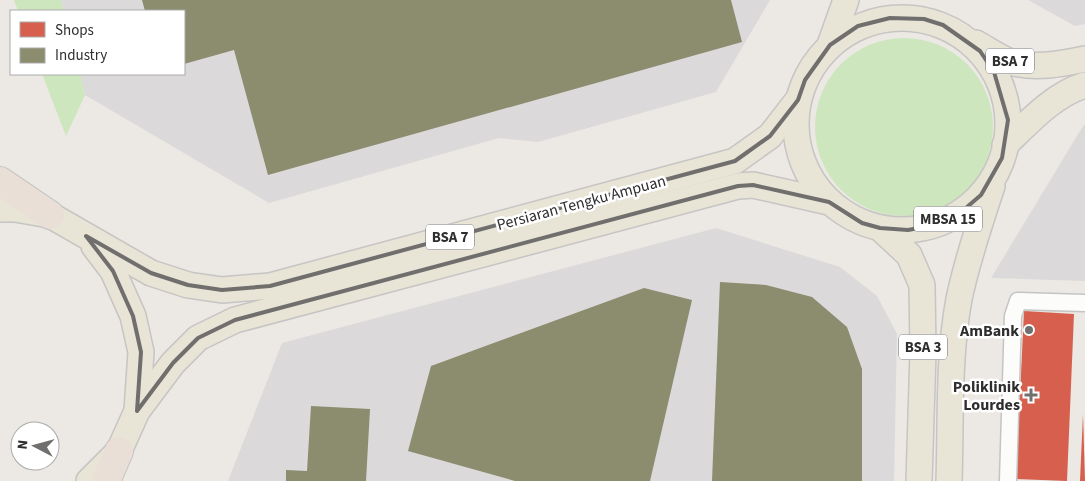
<svg xmlns="http://www.w3.org/2000/svg" width="1085" height="481" viewBox="0 0 1085 481" font-family="'Source Sans 3',sans-serif">
<style>
.industrial{fill:#dcd9db}
.green{fill:#cee6be}
.shops{fill:#d6604d}
.industry{fill:#8c8c6e}
.lines{fill:none;stroke-linecap:round;stroke-linejoin:round}
.street-casing{stroke:#c5c4c5;stroke-width:19}
.primary-casing{stroke:#c6c5c4;stroke-width:28}
.highway-casing{stroke:#c6c5c4;stroke-width:30}
.street{stroke:#fcfcfb;stroke-width:16}
.primary{stroke:#e8e4d6;stroke-width:25}
.highway{stroke:#eadfd6;stroke-width:28}
.marked{fill:none;stroke:#706f6e;stroke-width:4;stroke-linejoin:round}
.poi-dot{fill:#706f6e;stroke:#fff;stroke-width:2}
.labels{text-anchor:middle;stroke-width:5;stroke-linejoin:round;paint-order:stroke}
.shield{fill:#fff;stroke:#6d6d6d;stroke-width:1}
.shield-label{font-size:15px;font-weight:bold;fill:#2e2e2e}
.street-label{font-size:16px;fill:#2e2e2e;stroke:#fff}
.poi-label{font-size:16px;font-weight:bold;fill:#2e2e2e;stroke:#fff;text-anchor:end}
</style>
<rect width="100%" height="100%" fill="#ece8e4"/>
<!-- industrial -->
<g class="industrial">
<path d="M61 0H770L716 92 538 142 499 138 269 203 85 95 80 74H184V11H64Z"/>
<path d="M1028 0H1085V24L1075 26Z"/>
<path d="M1085 125V281L991 278 1083 126Z"/>
<path d="M716 228 840 267 877 296 897 334 894 481H228L282 343Z"/>
</g>
<!-- green -->
<g class="green">
<path d="M14 0H61L64 11H18Z"/>
<circle cx="904" cy="127" r="89"/>
<path d="M42 74H80L85 95 66 136Z"/>
</g>
<!-- shops -->
<g class="shops">
<path d="M1024 311 1074 314 1067 481 1016 479Z"/>
<path d="M1083 414 1085 481H1080Z"/>
</g>
<!-- industry -->
<g class="industry">
<path d="M142 0H731L742 42 268 175 234 50 184 64V11H145Z"/>
<path d="M720 282 766 285 812 297 847 327 862 369V481H712Z"/>
<path d="M644 288 692 300 650 481H515L408 451 431 366Z"/>
<path d="M311 406 370 409 366 481H286V470L307 471Z"/>
</g>
<g class="lines">
<defs>
<path id="street" d="M1008 481 1013 316 1018 301 1085 303"/>
<g id="primary">
<circle cx="902" cy="124" r="106"/>
<path d="M976 43C987 49 999 58 1011 62 1034 69 1062 64 1085 59"/>
<path d="M830 45 846 0"/>
<path d="M1005 145C1028 123 1054 94 1085 85"/>
<path d="M0 209H15L50 215 151 273 188 285 222 290 270 286 735 161 770 136 798 100"/>
<path d="M880 228 909 255 922 285 923 352 919 481"/>
<path d="M137 411 173 363 198 338 235 320 738 186 753 185 829 202"/>
<path d="M89 481 119 451 137 411 141 352 133 316 113 271 94 246"/>
<path d="M949 481C951 421 948 358 959 299 967 260 980 223 992 186"/>
</g>
<g id="highway">
<path d="M0 181 50 215"/>
<path d="M106 481 119 451"/>
</g>
</defs>
<!-- street casing -->
<use href="#street" class="street-casing"/>
<!-- primary casing -->
<use href="#primary" class="primary-casing"/>
<!-- highway casing -->
<use href="#highway" class="highway-casing"/>
<!-- street -->
<use href="#street" class="street"/>
<!-- primary -->
<use href="#primary" class="primary"/>
<!-- highway -->
<use href="#highway" class="highway"/>
</g>
<!-- marked area -->
<path class="marked" d="M890 18 924 19 943 25 980 51 994 72 1008 120 1002 158 981 195 960 213 935 225 908 230 880 228 862 223 829 202 753 185 738 186 235 320 198 338 173 363 137 411 141 352 133 316 113 271 86 236 151 273 188 285 222 290 270 286 735 161 770 136 798 100 805 80 830 45 858 26Z"/>
<!-- markers -->
<g class="poi-dot">
<circle cx="1029" cy="330" r="5"/>
<path d="M1028.5 387.5h5v5h5v5h-5v5h-5v-5h-5v-5h5z"/>
</g>
<g class="labels">
<!-- shield labels -->
<g class="shield">
<rect x="986" y="48.5" width="48" height="25" rx="4"/>
<rect x="914" y="206.5" width="68" height="25" rx="4"/>
<rect x="426" y="224.5" width="48" height="25" rx="4"/>
<rect x="899" y="334.5" width="48" height="25" rx="4"/>
</g>
<g class="shield-label">
<text x="1010" y="66">BSA 7</text>
<text x="948" y="224">MBSA 15</text>
<text x="450" y="242">BSA 7</text>
<text x="923" y="352">BSA 3</text>
</g>
<!-- street labels -->
<g class="street-label">
<text transform="translate(581 202) rotate(-15)" y="6">Persiaran Tengku Ampuan</text>
</g>
<!-- poi labels -->
<g class="poi-label">
<text x="1019" y="336">AmBank</text>
<text x="1020" y="392">Poliklinik<tspan x="1020" dy="18">Lourdes</tspan></text>
</g>
</g>
<!-- legend -->
<rect x="10" y="10" width="175" height="65" fill="#ffffff" stroke="#ababab"/>
<rect x="20" y="22" width="25" height="15" fill="#d6604d" stroke="#ababab"/>
<text x="55" y="35" font-size="15" fill="#2e2e2e">Shops</text>
<rect x="20" y="48" width="25" height="15" fill="#8c8c6e" stroke="#ababab"/>
<text x="55" y="60" font-size="15" fill="#2e2e2e">Industry</text>
<!-- north arrow -->
<g transform="translate(35 446) rotate(276)"><circle r="24" fill="#ffffff" stroke="#ababab"/>
<path d="M0-4L9 19L0 12L-9 19Z" fill="#706f6e"/>
<text y="-8" font-size="14" font-weight="bold" text-anchor="middle" fill="#2e2e2e">N</text>
</g>
</svg>
